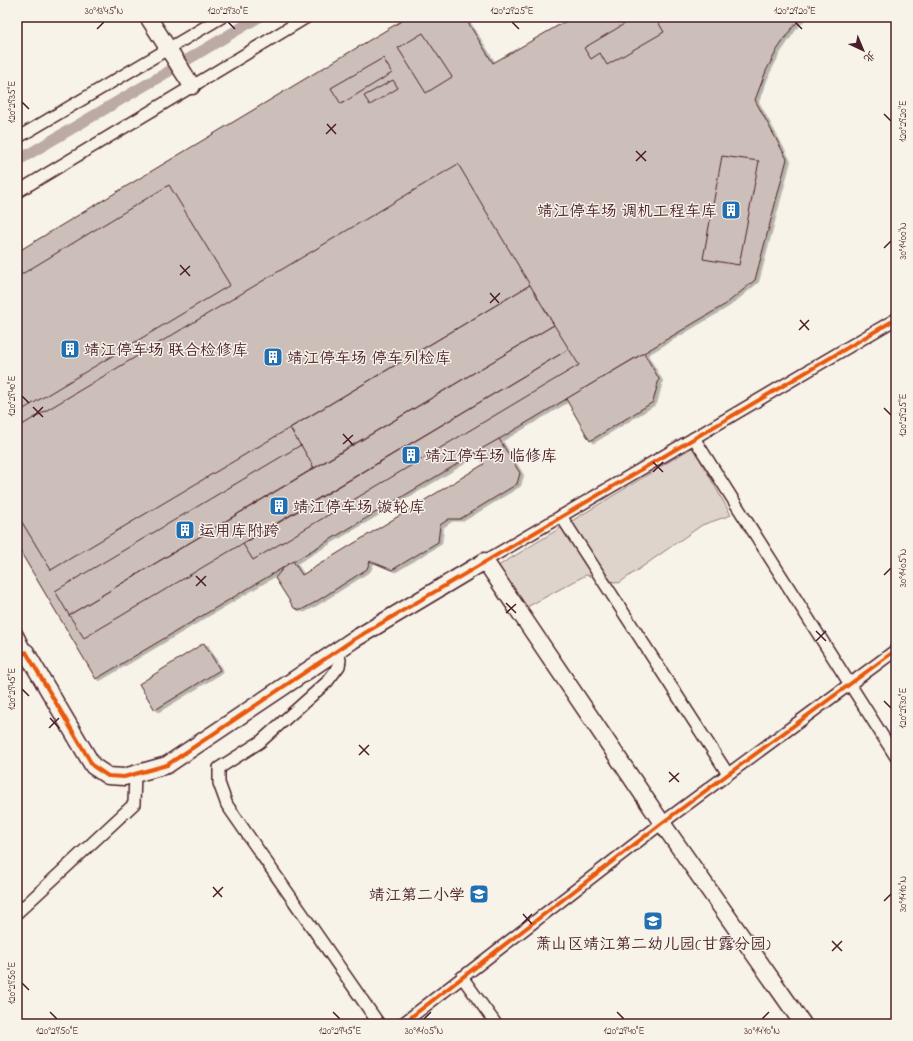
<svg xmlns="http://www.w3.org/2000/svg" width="913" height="1041" viewBox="0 0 913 1041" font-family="'Indie Flower','LXGW WenKai TC',sans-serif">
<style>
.green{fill:#ded4cc;stroke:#947a7c}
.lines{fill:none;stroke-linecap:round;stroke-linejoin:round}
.canal{stroke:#bcaaa7;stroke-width:11}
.building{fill:#ccbfb9;stroke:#4a1f2b;filter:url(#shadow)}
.street-casing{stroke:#4a1f2b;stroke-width:14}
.secondary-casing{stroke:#4a1f2b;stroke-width:19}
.street{stroke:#f7f3e8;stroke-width:11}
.secondary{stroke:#f7f3e8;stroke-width:16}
.cycleway-casing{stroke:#f7f3e8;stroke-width:6}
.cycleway{stroke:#e8590c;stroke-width:4}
.ticks{fill:none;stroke:#4a1f2b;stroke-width:1.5}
.labels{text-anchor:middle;stroke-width:3;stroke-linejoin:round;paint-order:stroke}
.poi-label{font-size:16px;fill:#4a1f2b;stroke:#f7f3e8;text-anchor:start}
.neatline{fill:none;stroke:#4a1f2b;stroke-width:1.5}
.ticks-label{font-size:10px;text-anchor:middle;fill:#4a1f2b}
</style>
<defs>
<filter id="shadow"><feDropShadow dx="3.5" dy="2" stdDeviation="0" flood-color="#0004"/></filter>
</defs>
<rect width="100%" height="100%" fill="#f7f3e8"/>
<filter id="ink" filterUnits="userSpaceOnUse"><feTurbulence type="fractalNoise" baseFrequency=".025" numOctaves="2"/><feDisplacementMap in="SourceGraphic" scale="8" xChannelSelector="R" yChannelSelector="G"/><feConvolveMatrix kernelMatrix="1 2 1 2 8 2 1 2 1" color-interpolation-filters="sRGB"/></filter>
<g filter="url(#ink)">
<!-- green -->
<path class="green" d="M693 447 731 515 702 525 619 583 586 575 527 607 498 566Z"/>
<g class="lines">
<!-- canal -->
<g class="canal">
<path d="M187 60 259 17"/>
<path d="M17 161 171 70"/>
</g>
</g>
<!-- building -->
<g class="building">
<path d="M408 17H454L467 21 493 63 573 17H802L792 28 777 50 766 71 755 100 787 159 755 280 726 304 96 679 17 546V252Z"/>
<path d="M636 17H655L664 32 607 65 600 53 591 59 584 48Z"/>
<path d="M423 33 452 77 426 93 398 48Z"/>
<path d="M383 58 392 73 341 104 331 88Z"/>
<path d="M393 80 398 88 370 105 364 96Z"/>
<path d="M722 156 759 161 739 265 703 259Z"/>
<path d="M458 164 530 285 51 570 17 514V428Z"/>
<path d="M169 185 230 285 17 413V277Z"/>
<path d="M530 285 554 325 314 468 290 428Z"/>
<path d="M554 325 569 349 84 638 69 615Z"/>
<path d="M569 349 579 365 253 560 243 544Z"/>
<path d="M644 353 659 379 653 402 590 441 566 399Z"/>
<path d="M499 439 520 473 517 484 460 519H449L440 525 438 542 392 570 370 561 367 569 314 603 301 610 294 608 275 578 285 566 293 561 302 575 484 464 476 452Z"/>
<path d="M301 445 314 468 69 615 55 591Z"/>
<path d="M204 643 220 670 155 710 139 684Z"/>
</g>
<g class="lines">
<defs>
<g id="street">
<path d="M17 138 222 17"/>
<path d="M17 192 307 17"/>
<path d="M694 438 896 757"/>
<path d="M561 516 728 774"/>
<path d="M485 561 896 319"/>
<path d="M17 634 26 652"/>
<path d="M337 651 340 660 339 666 327 682 260 742 219 768V783L227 805 379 1024"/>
<path d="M17 913 134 804 135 774"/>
<path d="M462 977 496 1024"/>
<path d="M402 1024 662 823 896 650"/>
</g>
<g id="secondary">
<path d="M148 17 192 86"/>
<path d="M17 659 26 652 93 766 108 776 124 777 167 765 353 640 485 561 662 823 803 1024"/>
</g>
</defs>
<!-- street casing -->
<use href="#street" class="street-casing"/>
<!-- secondary casing -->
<use href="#secondary" class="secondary-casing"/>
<!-- street -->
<use href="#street" class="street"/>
<!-- secondary -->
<use href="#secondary" class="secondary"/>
<defs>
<g id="cycleway">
<path d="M17 659 26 652 93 766 108 776 124 777 167 765 353 640 896 319"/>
<path d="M402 1024 662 823 896 650"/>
</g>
</defs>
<!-- cycleway casing -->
<use href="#cycleway" class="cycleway-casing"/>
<!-- cycleway -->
<use href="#cycleway" class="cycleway"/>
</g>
</g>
<!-- ticks -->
<path class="ticks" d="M228 22 235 29M512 22 519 29M795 22 802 29M97 29 104 22M22 102 29 109M884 114 891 121M327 124 336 134M326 134 336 124M636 151 646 161M636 161 646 151M884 248 891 241M180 265 190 276M180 275 190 266M490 293 499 303M490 303 500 293M800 320 809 330M799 330 809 320M22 396 29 403M33 407 43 417M884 408 891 415M33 417 43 407M343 434 353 445M343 444 353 435M653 462 663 472M653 472 663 462M884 575 891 568M196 576 206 586M196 586 206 576M506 603 516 613M506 613 516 604M816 631 826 641M816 641 826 631M22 689 29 696M884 701 891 708M50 718 59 728M49 728 59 718M359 745 369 755M359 755 369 745M669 772 679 782M669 782 679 773M213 887 222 897M213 897 223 887M884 901 891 894M523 914 532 924M522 924 532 914M832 941 842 951M832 951 842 941M22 983 29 990M50 1012 57 1019M333 1012 340 1019M617 1012 624 1019M424 1019 431 1012M762 1019 769 1012"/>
<!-- icons -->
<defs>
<symbol id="building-square" viewBox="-11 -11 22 22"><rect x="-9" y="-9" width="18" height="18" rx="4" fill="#1f6fb2" stroke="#f7f3e8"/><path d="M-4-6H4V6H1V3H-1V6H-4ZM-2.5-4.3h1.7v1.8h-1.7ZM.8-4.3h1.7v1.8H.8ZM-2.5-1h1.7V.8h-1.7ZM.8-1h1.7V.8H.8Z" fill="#fff"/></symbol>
<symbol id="school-square" viewBox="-11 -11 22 22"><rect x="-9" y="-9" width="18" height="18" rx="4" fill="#1f6fb2" stroke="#f7f3e8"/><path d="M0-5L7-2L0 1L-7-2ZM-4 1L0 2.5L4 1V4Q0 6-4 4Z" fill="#fff"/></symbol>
</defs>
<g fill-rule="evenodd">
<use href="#building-square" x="720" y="199" width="22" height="22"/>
<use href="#building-square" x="59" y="338" width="22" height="22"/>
<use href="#building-square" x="262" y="346" width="22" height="22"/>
<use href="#building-square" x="400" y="444" width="22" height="22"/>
<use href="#building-square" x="268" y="495" width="22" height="22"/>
<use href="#building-square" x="174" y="519" width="22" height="22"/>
<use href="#school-square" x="468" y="883" width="22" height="22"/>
<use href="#school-square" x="642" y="910" width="22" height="22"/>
</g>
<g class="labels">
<!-- poi labels -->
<g class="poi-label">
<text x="717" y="216" text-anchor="end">靖江停车场 调机工程车库</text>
<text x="84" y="355">靖江停车场 联合检修库</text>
<text x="287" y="363">靖江停车场 停车列检库</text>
<text x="425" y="461">靖江停车场 临修库</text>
<text x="293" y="512">靖江停车场 镟轮库</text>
<text x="199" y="536">运用库附跨</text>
<text x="465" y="900" text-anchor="end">靖江第二小学</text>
<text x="653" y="949" text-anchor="middle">萧山区靖江第二幼儿园(甘露分园)</text>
</g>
</g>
<!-- margin -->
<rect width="913" height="1041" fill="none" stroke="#f7f3e8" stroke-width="44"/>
<!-- north arrow -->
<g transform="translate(863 50) rotate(136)" stroke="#f7f3e8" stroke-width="3" paint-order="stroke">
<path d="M0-3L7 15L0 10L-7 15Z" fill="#4a1f2b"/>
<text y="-6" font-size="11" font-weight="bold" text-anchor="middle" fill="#4a1f2b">北</text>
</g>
<rect x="22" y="22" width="869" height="997" class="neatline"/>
<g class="ticks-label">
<text x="104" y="14">30°13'45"N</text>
<text x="228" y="14">120°29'30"E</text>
<text x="512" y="14">120°29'25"E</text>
<text x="795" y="14">120°29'20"E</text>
<text transform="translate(11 102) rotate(-90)" y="4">120°29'35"E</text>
<text transform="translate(902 121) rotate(-90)" y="4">120°29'20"E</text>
<text transform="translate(902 241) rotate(-90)" y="4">30°14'00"N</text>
<text transform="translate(11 396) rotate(-90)" y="4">120°29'40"E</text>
<text transform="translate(902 415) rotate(-90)" y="4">120°29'25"E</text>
<text transform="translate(902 568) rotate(-90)" y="4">30°14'05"N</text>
<text transform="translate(11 689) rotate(-90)" y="4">120°29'45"E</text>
<text transform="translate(902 708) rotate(-90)" y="4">120°29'30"E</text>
<text transform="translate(902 894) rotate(-90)" y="4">30°14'10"N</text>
<text transform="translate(11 983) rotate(-90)" y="4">120°29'50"E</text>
<text x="57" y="1034">120°29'50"E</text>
<text x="340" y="1034">120°29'45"E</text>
<text x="424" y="1034">30°14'05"N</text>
<text x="624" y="1034">120°29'40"E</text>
<text x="762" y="1034">30°14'10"N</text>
</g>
</svg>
